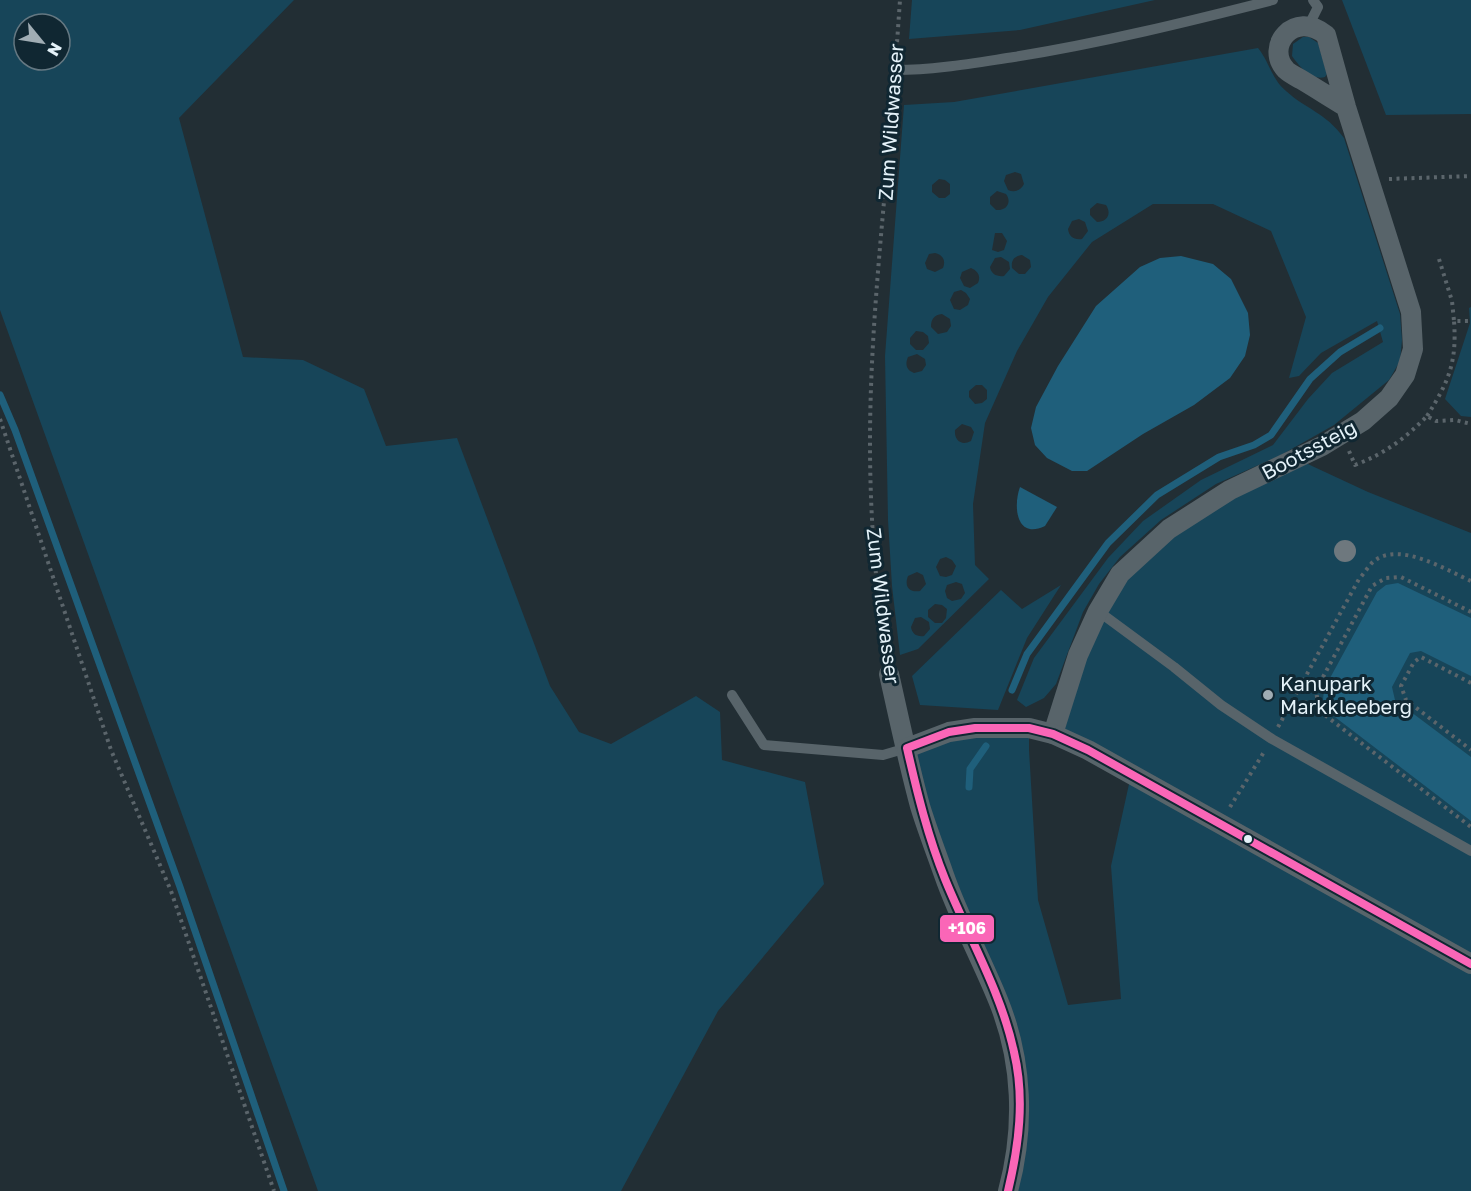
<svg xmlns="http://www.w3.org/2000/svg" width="1471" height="1191" viewBox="0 0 1471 1191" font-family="'Golos Text',sans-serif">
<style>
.green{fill:#174559;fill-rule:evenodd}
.water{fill:#1f5f7b}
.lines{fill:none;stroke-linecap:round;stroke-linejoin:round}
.stream{stroke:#1f5f7b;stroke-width:7}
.building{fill:#6e787e}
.path{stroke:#5b656b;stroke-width:4;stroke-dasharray:3 4.5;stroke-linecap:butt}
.lane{stroke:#58646a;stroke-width:10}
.street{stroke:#58646a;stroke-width:20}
.bus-1-casing{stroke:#102732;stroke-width:12}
.bus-1{stroke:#fa66b7;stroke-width:8}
.poi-dot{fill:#a0adb4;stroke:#102732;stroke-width:2}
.bus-dot{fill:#e4f2f9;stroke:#102732;stroke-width:2}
.labels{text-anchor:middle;stroke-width:6;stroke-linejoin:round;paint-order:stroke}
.street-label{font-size:20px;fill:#e4f2f9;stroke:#102732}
.poi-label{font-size:20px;fill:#e4f2f9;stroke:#102732;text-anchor:start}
.line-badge{stroke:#102732;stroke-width:2}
.badge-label{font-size:16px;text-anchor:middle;font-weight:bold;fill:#fff}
</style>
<rect width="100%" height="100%" fill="#222e34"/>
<!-- green -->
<g class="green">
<path d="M0 0H294L179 118 243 357 303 360 364 389 386 446 457 438 550 686 579 732 611 744 696 696 720 712 722 760 805 782 824 884 718 1011 621 1191H318L0 310ZM24 24H60V60H24Z"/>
<path d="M912 0H1155L1020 30 909 39Z"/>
<path d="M1342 0H1471V114L1386 115Z"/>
<path d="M1303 37H1309L1318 43 1327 74 1325 77C1311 81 1299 66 1292 56L1293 44Z"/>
<path d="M1258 48C1270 63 1271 78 1286 91 1307 110 1325 112 1344 138L1400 314 1402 340 1400 361 1389 380 1334 425 1281 455 1216 484 1161 520 1120 557 1099 584 1083 612 1056 684 1044 698 1026 707 1017 700 1034 658 1108 558 1143 521 1201 480 1273 445 1308 399 1332 373 1383 342 1377 321 1321 353 1299 376 1289 378 1306 317 1271 231 1213 204H1153L1092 242 1048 297 1017 351 985 423 973 504 975 565 989 579 918 649 900 655 892 586 888 520 885 356 904 105 954 102ZM1015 172 1021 174 1024 184C1021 190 1015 193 1008 190L1004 181 1006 175ZM939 179 945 180 950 184V194L945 198H939L932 192V185ZM997 191 1006 194C1012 202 1007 211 996 210L990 204V197ZM1097 203 1106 205C1112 214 1107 222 1097 222L1090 215V209ZM1079 219 1085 222 1088 231 1082 239C1074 240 1069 237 1068 229L1072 221ZM995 233H1002L1007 241 1004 250 998 252 992 250ZM935 253C943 255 946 260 943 268L935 272 927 269 925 263 929 254ZM1022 255 1030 260 1031 267 1025 274H1019L1012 268C1011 260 1014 256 1022 255ZM1001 257 1009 262 1010 269 1004 276C997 277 991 274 990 267L995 258ZM971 268C978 271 981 276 978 283L970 288 964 286 960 278 962 272ZM961 290 966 293 970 299 968 305 960 310 954 309 950 300 954 292ZM942 314 950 319 951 326 947 332 938 334 931 327C931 319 934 315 942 314ZM916 331 923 332 928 336 929 343 923 350H916L910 344V338ZM917 354 925 359 926 365 922 371 914 373C906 370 905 364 908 357ZM976 385H982L987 390V399L982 403 975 404 969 397V391ZM962 424 971 427 974 432 971 441C962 446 954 441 955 430ZM946 557 952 560 956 566 952 575 946 577 940 576 936 567 940 559ZM917 572 923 575 926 584 920 591C909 593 904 586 908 576ZM956 582 962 584 965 593 961 599 952 601 947 598 945 591 947 585ZM935 604 942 605 947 609 946 618 942 623H935L928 617V610ZM921 617 929 622 930 629 924 636C917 637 912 634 911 627L915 618Z"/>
<path d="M1471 307V417L1461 416 1445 399 1470 323 1469 308Z"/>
<path d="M1297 459 1368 492 1471 533V1191H1008L1018 1075 907 748 1029 728V750L1038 900 1068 1005 1121 999 1111 866 1131 775 1053 734 1098 611 1169 529Z"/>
<path d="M1061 585 1027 638 998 710 920 705 912 676 1001 590 1022 609Z"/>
</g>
<!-- water -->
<g class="water">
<path d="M1181 256 1213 264 1231 279 1248 313 1250 335 1245 356 1230 378 1194 405 1143 434 1087 471H1072L1047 458 1035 445 1031 428 1036 407 1058 366 1096 306 1140 267 1160 258Z"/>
<path d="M1020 487 1057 507 1045 526C1016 540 1013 506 1020 487Z"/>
<path d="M1398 583 1471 618V676L1421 651 1410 653 1392 687 1395 700 1471 757V821L1331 714 1323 700 1324 689 1377 592 1386 585Z"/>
</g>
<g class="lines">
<!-- stream -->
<g class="stream">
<path d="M0 395 15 430 180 887 284 1191"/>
<path d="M1012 690 1027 654 1108 543 1157 495 1219 457 1254 445 1271 435 1310 379 1340 352 1380 328"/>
<path d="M969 787 970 769 986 746"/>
</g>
</g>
<!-- building -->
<circle class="building" cx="1345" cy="551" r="11"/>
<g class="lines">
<!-- path -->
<g class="path">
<path d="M896 57 900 0"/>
<path d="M1389 179 1471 176"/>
<path d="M1439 259 1452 301 1454 321H1471"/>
<path d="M1427 416C1449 381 1457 362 1454 321"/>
<path d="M0 419 111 750 171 891 274 1191"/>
<path d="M1349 451 1355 465C1384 454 1406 438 1427 416L1436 421 1455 420 1471 424"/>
<path d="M1471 612 1401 577 1386 578 1372 586 1316 690 1318 704 1326 716 1471 827"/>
<path d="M886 655C875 585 870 513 870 443 870 323 885 204 894 85"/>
<path d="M1471 683 1421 657 1414 662 1401 686 1406 700 1471 750"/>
<path d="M1290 708 1307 702 1318 704"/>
<path d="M1278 727 1359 579C1364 574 1369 565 1374 561 1400 541 1446 570 1471 581"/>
<path d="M1230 807 1264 752"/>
</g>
<!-- lane -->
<g class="lane">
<path d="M1309 25 1318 7 1313 0"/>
<path d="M896 70C935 70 974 63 1014 57 1101 43 1187 22 1273 0"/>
<path d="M1098 611 1174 667 1221 705 1272 739 1471 851"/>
<path d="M732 695 764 745 883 755 907 748"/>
</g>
<!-- street -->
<g class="street">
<path d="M889 674C899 718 908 762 920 806 927 829 936 852 944 875 959 918 981 958 998 1000 1023 1061 1025 1128 1008 1191"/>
<path d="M1053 734 1078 655 1098 611 1120 574 1169 529 1230 490 1322 446 1363 421 1389 398 1405 375 1413 349 1411 312 1346 107 1326 35C1294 9 1264 47 1286 70 1290 74 1297 77 1302 80 1317 89 1331 98 1346 107"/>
<path d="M907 748 949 732 975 728H1029L1053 734 1088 750 1471 964"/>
</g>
<defs>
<path id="bus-1" d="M1008 1191C1019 1145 1025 1098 1014 1052 1001 991 968 936 945 879 928 837 917 792 907 748L949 732 975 728H1029L1053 734 1088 750 1471 964"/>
</defs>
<!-- bus-1 casing -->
<use href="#bus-1" class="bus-1-casing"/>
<!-- bus-1 -->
<use href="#bus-1" class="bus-1"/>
</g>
<!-- markers -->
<circle class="poi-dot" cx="1268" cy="695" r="6"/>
<circle class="bus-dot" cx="1248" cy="839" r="5"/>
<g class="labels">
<!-- street labels -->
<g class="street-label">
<text transform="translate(891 122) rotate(-86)" y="7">Zum Wildwasser</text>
<text transform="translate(1309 450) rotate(-28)" y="7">Bootssteig</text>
<text transform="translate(883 606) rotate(83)" y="7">Zum Wildwasser</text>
</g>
<!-- poi labels -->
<g class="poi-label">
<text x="1280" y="691">Kanupark<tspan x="1280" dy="23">Markkleeberg</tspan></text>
</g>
</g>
<rect class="line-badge" x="939" y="914" width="56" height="29" rx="6" fill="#fa66b7"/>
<g class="badge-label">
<text x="967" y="934">+106</text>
</g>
<!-- north arrow -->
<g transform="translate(42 42) rotate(120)"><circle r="28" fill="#102732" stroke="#657882" stroke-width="1.5"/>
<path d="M0-4.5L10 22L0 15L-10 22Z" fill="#a0adb4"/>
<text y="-9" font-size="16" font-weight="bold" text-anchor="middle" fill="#e4f2f9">N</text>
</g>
</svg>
